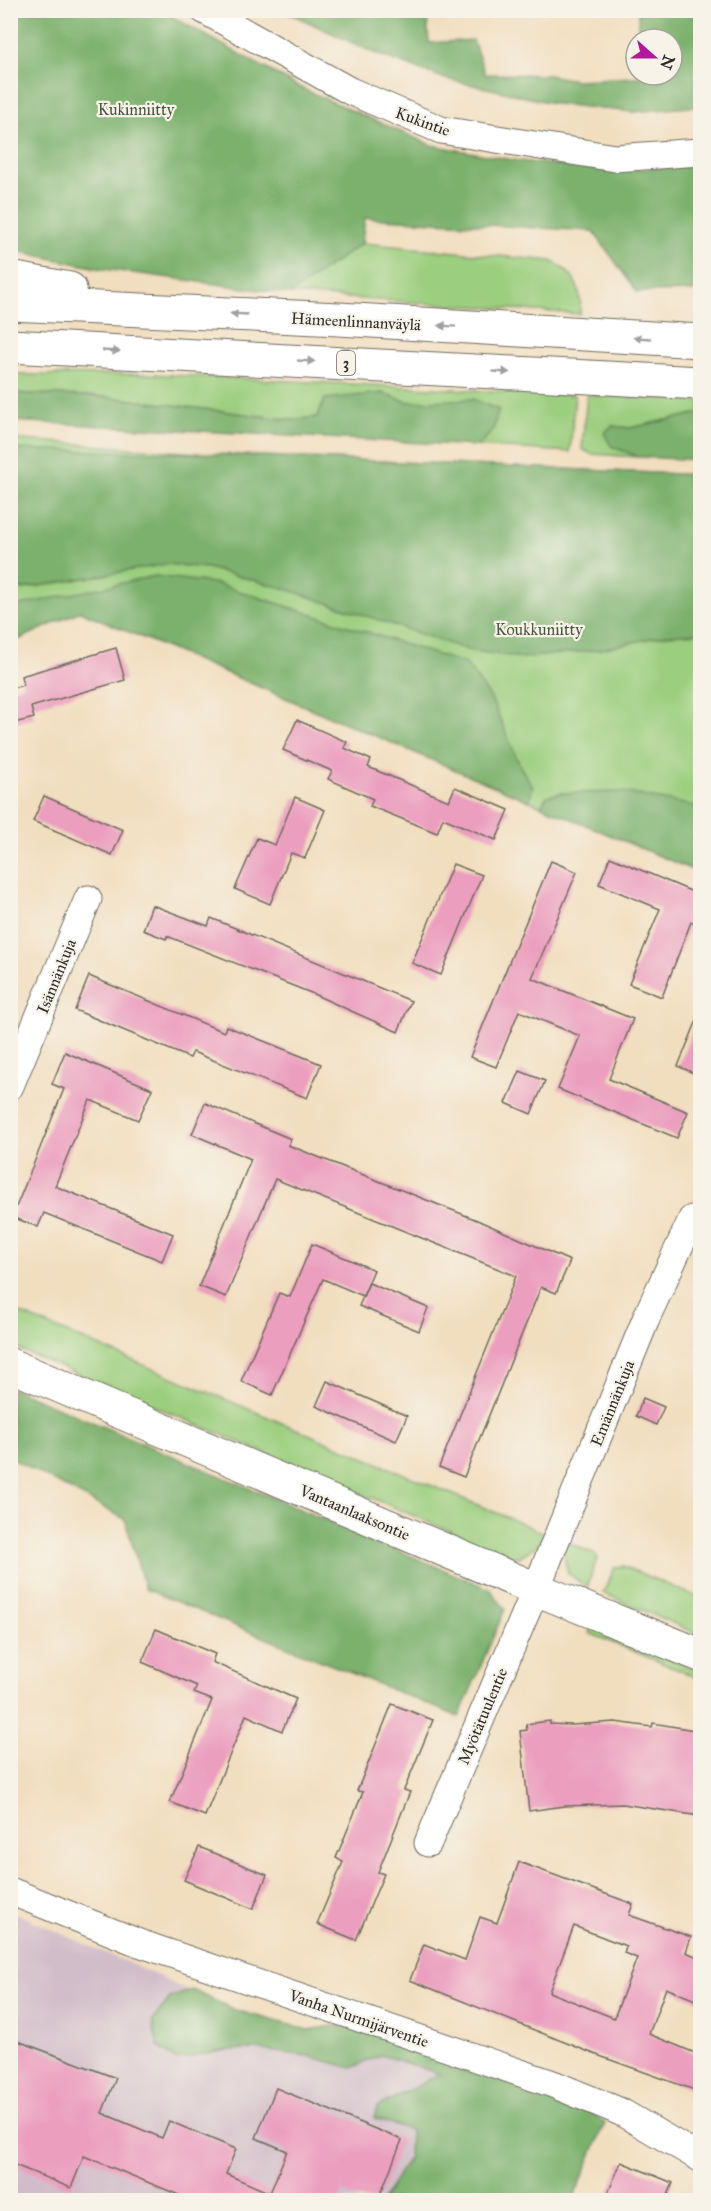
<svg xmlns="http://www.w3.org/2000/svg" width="711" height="2211" viewBox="0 0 711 2211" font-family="'IM FELL Great Primer',serif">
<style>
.industrial{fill:#d1bdc9}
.green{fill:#9bce7e;stroke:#637c54;stroke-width:1.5}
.forest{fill:#7cb16d;stroke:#546e4c;stroke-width:1.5}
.building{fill:#eb9ebe;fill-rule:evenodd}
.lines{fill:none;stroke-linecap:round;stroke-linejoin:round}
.minor-casing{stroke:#706a5f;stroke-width:29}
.major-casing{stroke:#706a5f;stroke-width:35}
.highway-casing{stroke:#706a5f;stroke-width:35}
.minor{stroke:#fff;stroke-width:27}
.major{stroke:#fff;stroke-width:33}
.highway{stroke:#fff;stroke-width:33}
.oneway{fill:#a0a0a0}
.labels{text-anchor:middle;stroke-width:4.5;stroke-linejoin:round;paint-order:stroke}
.shield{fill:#f7f3e8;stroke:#686764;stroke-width:1.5}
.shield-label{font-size:15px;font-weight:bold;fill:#2b2b2b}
.park-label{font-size:16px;fill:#475440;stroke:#f7f3e8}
.street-label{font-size:16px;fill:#2b2b2b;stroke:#f7f3e8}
</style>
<rect width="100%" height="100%" fill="#f7f3e8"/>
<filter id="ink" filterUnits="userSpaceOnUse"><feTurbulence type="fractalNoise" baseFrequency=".0167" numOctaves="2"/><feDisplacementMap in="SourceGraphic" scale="12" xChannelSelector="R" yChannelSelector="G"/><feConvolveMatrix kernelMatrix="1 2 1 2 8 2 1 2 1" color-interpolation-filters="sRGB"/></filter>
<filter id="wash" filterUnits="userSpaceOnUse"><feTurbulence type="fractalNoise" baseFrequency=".008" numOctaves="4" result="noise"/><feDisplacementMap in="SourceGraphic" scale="24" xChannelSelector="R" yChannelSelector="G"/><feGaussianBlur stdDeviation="1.35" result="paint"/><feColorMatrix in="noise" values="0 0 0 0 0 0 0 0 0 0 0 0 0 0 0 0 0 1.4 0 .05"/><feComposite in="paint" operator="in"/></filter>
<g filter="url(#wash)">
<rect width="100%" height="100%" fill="#f1debf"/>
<!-- industrial -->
<path class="industrial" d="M10 1911 156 1975 237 2017 293 2036 348 2031 605 2123 573 2200H11Z"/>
<!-- green -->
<g class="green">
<path d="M362 243 551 261C575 272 582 289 580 314L290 294Z"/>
<path d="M149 374 575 395 570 452 477 446 492 432 427 402H408L382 393 317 417 294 420 108 397 11 393V375Z"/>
<path d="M587 395 700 401V413L630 428 612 426 611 446 639 457 591 454 582 449Z"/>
<path d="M10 439 213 454 700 475V873L80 611 11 643Z"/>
<path d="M10 1309 547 1534 538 1545 519 1557 507 1555 11 1346Z"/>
<path d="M566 1542 595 1554 597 1558 587 1588 568 1573 563 1552Z"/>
<path d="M623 1566 700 1598V1635L603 1593 615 1567Z"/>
<path d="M591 1626 700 1671V1679L589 1633Z"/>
</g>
<!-- forest -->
<g class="forest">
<path d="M11 11H162L301 88 431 145 519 161 616 171 700 165V291L637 292 593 231 365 218 362 243 290 294 97 268 11 250Z"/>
<path d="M285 11H427L429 43 473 40 485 74 548 75 576 80 672 75V39H639L638 12 700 11V106L633 112 557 104 446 79 374 53Z"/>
<path d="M11 393 108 397 294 420 317 417 325 399 383 393 408 402 473 399 499 410 492 432 477 446 11 421Z"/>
<path d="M700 413V460L639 457 611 446 604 433 612 426 630 428Z"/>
<path d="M10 449 213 454 700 475V633L666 635 597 650 522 658 468 650 286 589 207 568 167 564 11 591Z"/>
<path d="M155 576 214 583 466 664 491 698 521 768 533 787 529 801 80 611 11 643V607Z"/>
<path d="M623 792 700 807V873L541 806 547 796 561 793Z"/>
<path d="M11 1388 490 1589 505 1609 459 1717 145 1589 125 1519 11 1458Z"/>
<path d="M192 1990 235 2010 308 2030 339 2025 369 2031 590 2111 605 2123 573 2200H383L409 2156 410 2130 374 2118 377 2107 440 2074 381 2055 352 2068 308 2056 254 2049 227 2050 177 2060 158 2046 152 2021 170 1998Z"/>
</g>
<g id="blocks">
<!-- building -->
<g class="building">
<path d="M116 648 125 680 31 707 34 718 10 724V689L23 685 21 676Z"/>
<path d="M297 720 347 742 344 748 371 760 368 767 449 801 455 787 509 810 496 840 443 818 437 833 370 806 373 799 328 779 332 771 283 750Z"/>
<path d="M44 796 123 830 112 855 33 821Z"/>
<path d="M295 797 325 810 305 858 291 853 270 904 235 889 257 838 275 845Z"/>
<path d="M610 857 700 895V926L691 922 662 997 629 984 660 909 599 884Z"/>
<path d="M551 861 577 872 532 978 633 1019 609 1079 688 1112 677 1138 558 1089 580 1036 519 1011 496 1067 470 1057Z"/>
<path d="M453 864 482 875 441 975 412 963Z"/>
<path d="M152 905 208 926 211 918 411 1001 398 1032 311 993 167 936 166 939 143 930Z"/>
<path d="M89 976 224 1032 226 1026 321 1064 307 1098 193 1052 190 1058 75 1010Z"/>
<path d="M700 1013V1076L678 1066Z"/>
<path d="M65 1052 152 1089 138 1120 90 1100 55 1186 173 1234 162 1261 44 1213 38 1227 12 1217 64 1089 52 1084Z"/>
<path d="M520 1071 545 1081 531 1114 506 1103Z"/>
<path d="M205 1103 291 1139 288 1145 477 1220 570 1261 556 1293 541 1287 464 1477 439 1467 516 1276 275 1179 226 1297 199 1286 251 1159 192 1134Z"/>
<path d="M312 1244 374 1270 363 1296 323 1279 272 1395 241 1381 279 1293 290 1297Z"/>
<path d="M369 1283 428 1308 419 1331 359 1306Z"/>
<path d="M327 1381 407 1416 396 1441 316 1406Z"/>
<path d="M643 1398 664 1407 656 1425 636 1416Z"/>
<path d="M156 1629 215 1654 212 1662 296 1699 282 1731 246 1715 205 1816 170 1802 212 1700 194 1693 197 1686 142 1662Z"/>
<path d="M392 1704 433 1720 404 1790 410 1792 378 1872 384 1874 356 1940 317 1924 343 1862 336 1858 363 1792 357 1791Z"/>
<path d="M550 1721V1724L572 1725 615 1722 652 1727 653 1723 700 1731V1816L623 1804 564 1806 529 1811 520 1731 527 1730 526 1724Z"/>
<path d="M199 1847 267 1875 253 1909 184 1880Z"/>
<path d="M519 1862 633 1904 629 1915 691 1937 686 1952 700 1958V2002L666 1988 649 2034 700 2055V2092L594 2054 410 1980 424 1944 465 1960 480 1917 497 1923ZM574 1926 626 1946 624 1953 637 1958 614 2018 549 1992Z"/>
<path d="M10 2038 116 2078 102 2113 162 2138 169 2121 236 2149 226 2174 270 2193 287 2151 256 2138 276 2088 402 2140 378 2200H365L343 2192 339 2200H191L84 2156 71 2188 10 2163Z"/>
<path d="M621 2162 673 2183 666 2200H626L608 2193Z"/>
</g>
</g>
</g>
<g filter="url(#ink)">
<use href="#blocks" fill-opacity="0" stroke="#706a5f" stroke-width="1.5"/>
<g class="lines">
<defs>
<g id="minor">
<path d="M204 10 350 91 441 130 615 158 700 152"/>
<path d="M10 1086 88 899"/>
<path d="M428 1843 536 1589 648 1314 692 1219"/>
<path d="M10 1891 139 1943 553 2084 621 2112 700 2158"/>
</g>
<path id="major" d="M10 1365 536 1589 700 1655"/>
<g id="highway">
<path d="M10 278 70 289"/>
<path d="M10 304 339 319 700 341"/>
<path d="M10 346 700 383"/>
</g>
</defs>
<!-- minor casing -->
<use href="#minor" class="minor-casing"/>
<!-- major casing -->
<use href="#major" class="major-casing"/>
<!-- highway casing -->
<use href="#highway" class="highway-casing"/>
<!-- minor -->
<use href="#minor" class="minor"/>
<!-- major -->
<use href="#major" class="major"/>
<!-- highway -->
<use href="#highway" class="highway"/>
</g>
<!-- one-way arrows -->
<defs><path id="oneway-solid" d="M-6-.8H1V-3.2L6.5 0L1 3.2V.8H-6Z" transform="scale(1.5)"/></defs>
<g class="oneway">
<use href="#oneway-solid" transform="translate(239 314) rotate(-177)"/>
<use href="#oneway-solid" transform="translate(447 326) rotate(-176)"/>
<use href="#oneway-solid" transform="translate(642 338) rotate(-177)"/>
<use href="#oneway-solid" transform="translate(111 351) rotate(3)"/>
<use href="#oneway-solid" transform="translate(306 361) rotate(3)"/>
<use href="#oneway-solid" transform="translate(501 372) rotate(3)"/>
</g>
</g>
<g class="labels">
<!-- shield labels -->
<rect class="shield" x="337" y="351" width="18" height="24" rx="4.5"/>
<g class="shield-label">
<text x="346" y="368">3</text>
</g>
<!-- park labels -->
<g class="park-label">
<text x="136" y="115">Kukinniitty</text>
<text x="539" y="635">Koukkuniitty</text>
</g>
<!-- street labels -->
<g class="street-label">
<text transform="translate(423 121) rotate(20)" y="6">Kukintie</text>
<text transform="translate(356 321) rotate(3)" y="6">Hämeenlinnanväylä</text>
<text transform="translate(56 976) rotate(-68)" y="6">Isännänkuja</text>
<text transform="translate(612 1403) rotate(-68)" y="6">Emännänkuja</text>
<text transform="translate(355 1512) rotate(23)" y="6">Vantaanlaaksontie</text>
<text transform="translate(482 1716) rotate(-67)" y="6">Myötätuulentie</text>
<text transform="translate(359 2018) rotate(19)" y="6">Vanha Nurmijärventie</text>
</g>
</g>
<!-- margin -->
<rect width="711" height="2211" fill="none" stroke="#f7f3e8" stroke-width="36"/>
<!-- north arrow -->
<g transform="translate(654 57) rotate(111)"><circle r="28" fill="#f7f3e8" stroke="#a5a39c" stroke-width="1.5"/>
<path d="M0-4.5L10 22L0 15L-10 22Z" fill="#b5179e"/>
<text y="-9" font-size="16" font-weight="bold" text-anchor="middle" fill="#2b2b2b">N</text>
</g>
</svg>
